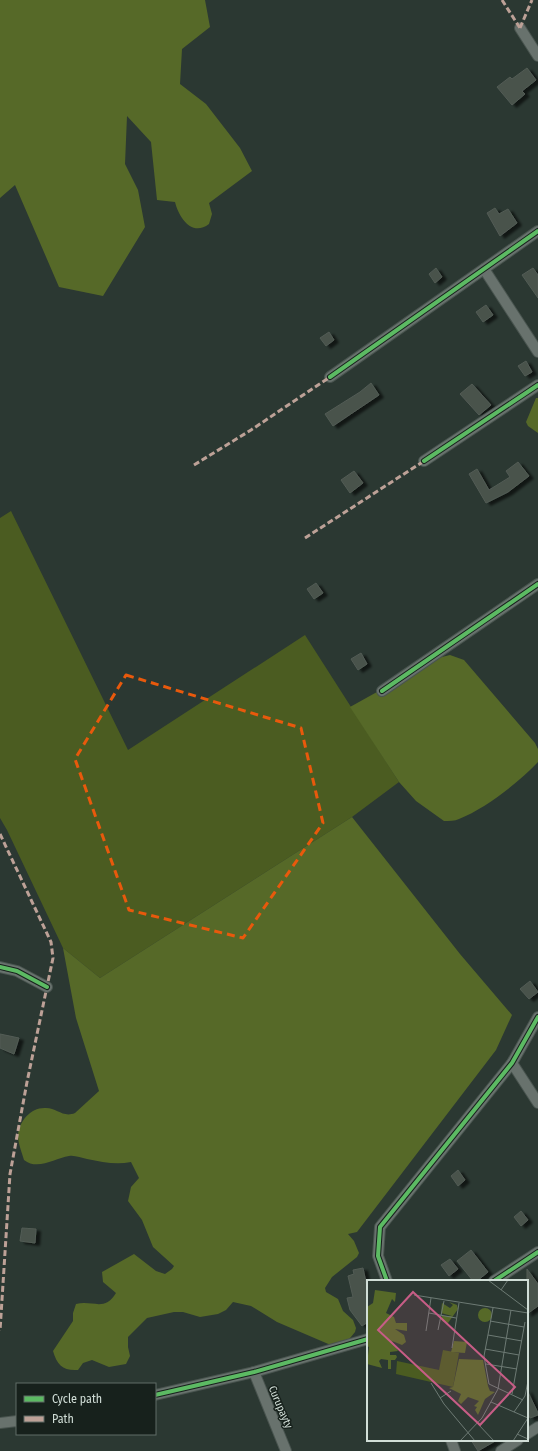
<svg xmlns="http://www.w3.org/2000/svg" width="538" height="1451" viewBox="0 0 538 1451" font-family="'Fira Sans Condensed',sans-serif">
<style>
.green{fill:#4b5c21}
.forest{fill:#566928}
.building{fill:#48524c;stroke:#535c55;filter:url(#shadow)}
.lines{fill:none;stroke-linecap:round;stroke-linejoin:round}
.minor-casing{stroke:#49544f;stroke-width:12}
.minor{stroke:#68726d;stroke-width:10}
.quiet{stroke:#bda197;stroke-width:3;stroke-dasharray:6 3;stroke-linecap:butt}
.cycleway-casing{stroke:#17211c;stroke-width:6}
.cycleway{stroke:#5cba63;stroke-width:4}
.marked{fill:none;stroke:#e8590c;stroke-width:3;stroke-dasharray:8 5;stroke-linejoin:round}
.labels{text-anchor:middle;stroke-width:3;stroke-linejoin:round;paint-order:stroke}
.street-label{font-size:11px;fill:#d1ded7;stroke:#17211c}
.inset-road{fill:none;stroke:#6d7a74;stroke-width:1}
.view{fill:#c75d86;fill-opacity:0.15;stroke:#c75d86;stroke-width:2}
.inset-edge{fill:none;stroke:#d1ded7;stroke-width:2}
</style>
<defs>
<filter id="shadow"><feDropShadow dx="4.5" dy="2.5" stdDeviation="1" flood-color="#0009"/></filter>
</defs>
<rect width="100%" height="100%" fill="#2b3832"/>
<!-- green -->
<path class="green" d="M11 511 128 750 305 635 399 782 352 817 100 978 63 948 7 830 0 818V518Z"/>
<!-- forest -->
<g class="forest">
<path d="M0 0H205L210 27 182 49 180 84 206 104 240 148 252 171 209 203 212 214 209 224C192 237 179 218 175 202L157 200 151 142 127 116 125 164 138 190 145 227 103 296 59 287 15 185 0 198Z"/>
<path d="M536 398H538V433L528 426 526 422Z"/>
<path d="M450 655 464 660 535 743 538 749V762C518 783 486 808 459 819 455 821 449 821 444 821L416 801 399 782 350 707 438 658Z"/>
<path d="M352 817 460 954 512 1015 496 1050 357 1232 348 1234 354 1241 359 1253 357 1257 332 1277 325 1288 326 1292 338 1299 343 1311 353 1320 356 1328 355 1332 346 1343 333 1346 277 1322 251 1306 233 1302 226 1310 218 1314 200 1317 183 1312H174L147 1318 128 1337V1347L130 1356 126 1364 109 1367 92 1360 83 1363 78 1370C63 1371 57 1365 53 1351L73 1321V1313L76 1304C93 1300 105 1312 116 1293L103 1282 102 1272 134 1254 156 1271 165 1274 172 1269 174 1266 153 1247 142 1220 128 1201 131 1187 139 1178 131 1162C116 1165 102 1162 87 1159 81 1158 75 1155 69 1156 55 1158 38 1171 24 1160 22 1153 18 1143 18 1136 19 1121 31 1107 46 1108 57 1108 63 1118 75 1113L99 1091 76 1018 63 948 100 978Z"/>
</g>
<!-- building -->
<g class="building">
<path d="M527 68 536 80 522 91 525 94 512 105 497 87 510 77 512 79Z"/>
<path d="M495 208 499 214 508 209 517 223 500 236 487 213Z"/>
<path d="M436 268 442 277 435 283 429 274Z"/>
<path d="M533 268 538 275V298L522 275Z"/>
<path d="M486 305 493 315 483 322 476 312Z"/>
<path d="M329 332 334 340 326 346 320 338Z"/>
<path d="M526 361 532 372 525 376 518 366Z"/>
<path d="M371 383 379 395 333 426 325 414 360 392Z"/>
<path d="M472 384 491 405 479 415 460 394Z"/>
<path d="M518 462 529 476 508 492 486 503 469 474 477 469 489 490 510 477 506 471Z"/>
<path d="M354 471 363 483 350 493 341 480Z"/>
<path d="M316 583 323 593 314 599 307 589Z"/>
<path d="M361 653 367 664 358 670 351 659Z"/>
<path d="M530 981 538 992 529 999 520 989Z"/>
<path d="M0 1034 19 1038 14 1054 0 1048Z"/>
<path d="M458 1170 465 1180 458 1186 451 1176Z"/>
<path d="M521 1211 528 1220 521 1226 514 1217Z"/>
<path d="M22 1228 36 1229 35 1243 20 1241Z"/>
<path d="M471 1250 488 1272 477 1281H473L457 1261Z"/>
<path d="M450 1259 458 1269 449 1276 441 1265Z"/>
<path d="M363 1268 368 1292V1322L362 1326 350 1310 347 1298 353 1297 348 1276 354 1274 353 1270Z"/>
<path d="M527 1269 538 1284V1306L527 1314Z"/>
<path d="M527 1390 538 1413V1415L530 1418 527 1411Z"/>
<path d="M471 1440H497L478 1451Z"/>
</g>
<g class="lines">
<defs>
<g id="minor">
<path d="M520 28 538 56"/>
<path d="M484 269 538 352"/>
<path d="M330 377 538 231"/>
<path d="M424 461 538 385"/>
<path d="M382 691 538 584"/>
<path d="M0 967 17 971 47 987"/>
<path d="M512 1063 538 1103"/>
<path d="M387 1281 378 1256 380 1227 512 1063 538 1017"/>
<path d="M494 1281 538 1252"/>
<path d="M254 1372 286 1451"/>
<path d="M155 1395 254 1372 368 1339"/>
<path d="M0 1423 17 1421"/>
<path d="M527 1434 538 1427"/>
<path d="M451 1440 455 1451"/>
<path d="M501 1451 518 1440"/>
</g>
</defs>
<!-- minor casing -->
<use href="#minor" class="minor-casing"/>
<!-- minor -->
<use href="#minor" class="minor"/>
<!-- quiet -->
<g class="quiet">
<path d="M502 0 520 28"/>
<path d="M520 28 532 0"/>
<path d="M194 465 251 430 330 377"/>
<path d="M305 538 424 461"/>
<path d="M0 834 51 942 53 958 27 1082 10 1174 0 1331"/>
</g>
<defs>
<g id="cycleway">
<path d="M330 377 538 231"/>
<path d="M424 461 538 385"/>
<path d="M382 691 538 584"/>
<path d="M0 967 17 971 47 987"/>
<path d="M387 1281 378 1256 380 1227 512 1063 538 1017"/>
<path d="M494 1281 538 1252"/>
<path d="M155 1395 254 1372 368 1339"/>
</g>
</defs>
<!-- cycleway casing -->
<use href="#cycleway" class="cycleway-casing"/>
<!-- cycleway -->
<use href="#cycleway" class="cycleway"/>
</g>
<!-- marked area -->
<path class="marked" d="M126 675 301 728 323 823 243 938 129 910 75 759Z"/>
<g class="labels">
<!-- street labels -->
<g class="street-label">
<text transform="translate(281 1407) rotate(67)" y="4">Curupayty</text>
</g>
</g>
<!-- overview -->
<g transform="translate(367 1280)">
<rect width="161" height="161" fill="#2b3832"/>
<path d="M76 70 92 73 86 107 29 94 30 81 72 90Z" fill="#4b5c21"/>
<path d="M8 10 29 13 28 22 25 19 19 33 27 37 29 43H40V51L28 49 37 55 39 62 35 65 25 61 31 71 23 72V75H29L30 77 28 80H24V89H21V80L14 79 12 81 15 88 0 84 2 67 0 66V27L6 23ZM82 22 90 25 91 29 81 43 75 41V36H85L74 33 75 23 83 28 86 25ZM111 35a7 7 0 1 1 14 0a7 7 0 1 1-14 0ZM87 61 100 62 98 73 84 72ZM92 79 116 80 121 106 123 111 128 112 118 119 111 135 108 130 110 127 107 126 112 121 101 117 94 124 91 121 94 114 82 108 86 107Z" fill="#566928"/>
<path class="inset-road" d="M121 0 161 30M134 10 141 0M47 15 161 33M126 28 117 76 122 104 156 120M62 33 89 38M123 41 157 47M71 50 77 21M59 51 64 18M121 55 155 61M85 68 92 23M118 69 152 75M119 84 150 89M64 103 77 124 108 161M145 114 158 42M73 118 84 111M124 122 161 138M147 132 158 116 161 101M111 144 127 161M150 154 161 159M93 161 115 138 131 109 144 30M146 161 161 138"/>
<path class="view" d="M46 12 148 107 113 145 11 50Z"/>
<rect width="161" height="161" class="inset-edge"/>
</g>
<!-- legend -->
<rect x="16" y="1383" width="140" height="52" fill="#17211c" stroke="#616d67"/>
<rect x="24" y="1396" width="20" height="6" fill="#5cba63" stroke="#616d67"/>
<text x="52" y="1403" font-size="12" fill="#d1ded7">Cycle path</text>
<rect x="24" y="1416" width="20" height="6" fill="#bda197" stroke="#616d67"/>
<text x="52" y="1423" font-size="12" fill="#d1ded7">Path</text>
</svg>
